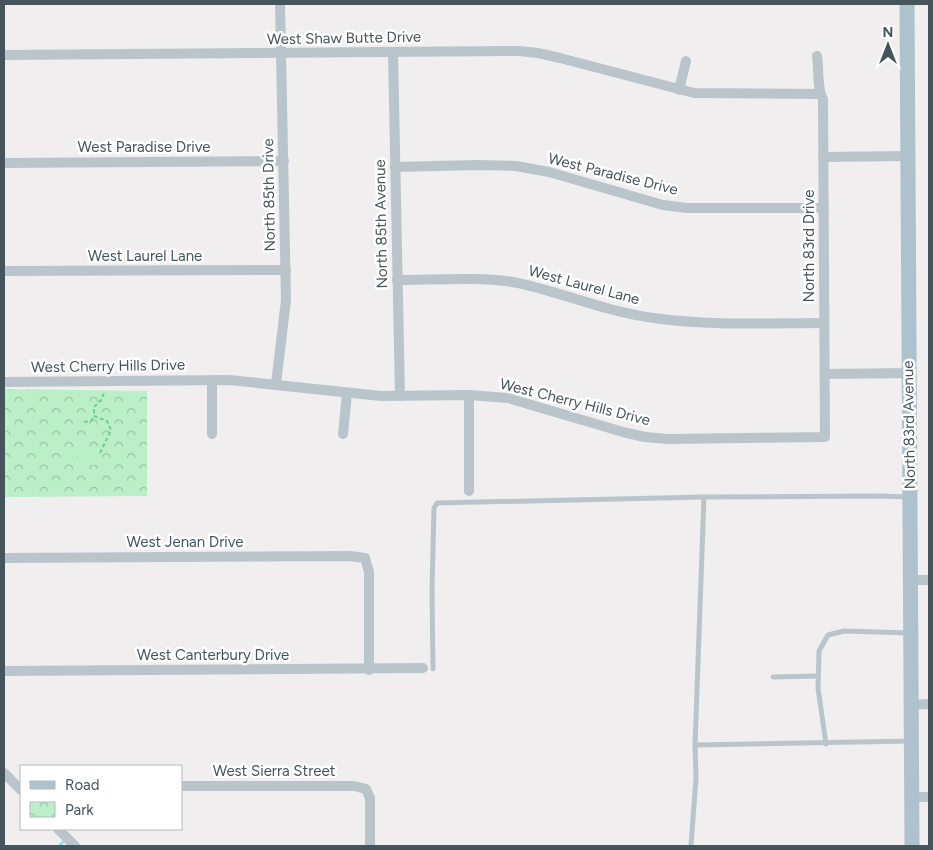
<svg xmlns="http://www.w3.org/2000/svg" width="933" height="850" viewBox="0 0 933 850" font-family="Figtree,sans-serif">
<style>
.park{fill:url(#park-crowns)}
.garden{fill:#bbefc8}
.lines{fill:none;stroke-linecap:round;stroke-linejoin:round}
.stream{stroke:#87e6ed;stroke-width:2.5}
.path{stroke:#72ce94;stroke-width:2;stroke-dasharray:4 2.5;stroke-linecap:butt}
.service{stroke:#b9c5cb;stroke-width:5}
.minor{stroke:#b9c5cb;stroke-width:10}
.primary{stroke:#adc2cd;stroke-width:15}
.labels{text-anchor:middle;stroke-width:5;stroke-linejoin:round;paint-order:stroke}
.street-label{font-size:15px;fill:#46545b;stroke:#fff}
</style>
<defs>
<pattern id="park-crowns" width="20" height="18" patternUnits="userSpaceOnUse" patternTransform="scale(1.25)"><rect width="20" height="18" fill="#bbefc8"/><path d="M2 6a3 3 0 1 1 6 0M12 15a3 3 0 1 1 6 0" fill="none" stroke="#9ac4a5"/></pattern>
</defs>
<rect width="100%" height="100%" fill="#f0eeee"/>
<!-- park -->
<path class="park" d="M4 389 147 391V496L4 497Z"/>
<!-- garden -->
<path class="garden" d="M80 442 101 453 94 466 73 454Z"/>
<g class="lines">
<!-- stream -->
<path class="stream" d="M59 846 66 839"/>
<!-- path -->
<g class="path">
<path d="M84 422 91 421 94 416"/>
<path d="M100 453 111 430 107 421 94 416V407L101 400 105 391"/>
</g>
<!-- service -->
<g class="service">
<path d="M433 669 432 590 434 508 437 503 704 497 881 496 907 497"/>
<path d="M773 677 818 676"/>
<path d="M826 744 818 688 819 651 828 635 844 631 910 633"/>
<path d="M695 745 911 741"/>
<path d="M691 846 696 778 695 745 704 497"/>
</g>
<!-- minor -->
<g class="minor">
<path d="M393 52 400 396"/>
<path d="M4 55 519 51 538 53 560 58 694 93 819 94"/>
<path d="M679 90 686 61"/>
<path d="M823 157 907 156"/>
<path d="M4 163 284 161"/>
<path d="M395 167 477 165 516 166 549 172 663 205 687 208H824"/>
<path d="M4 271 286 270"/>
<path d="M397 280C433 280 483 276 518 283 564 293 607 312 654 318 710 326 767 323 824 323"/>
<path d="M825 374 909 373"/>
<path d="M212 380V434"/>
<path d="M4 382 229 380 381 396 469 395 508 398 623 432 645 437 668 439 825 437 823 99C817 91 819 68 817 56"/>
<path d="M276 384 286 300 280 4"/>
<path d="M469 395V491"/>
<path d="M343 434 347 393"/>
<path d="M4 558 350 556 365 558 369 572V670"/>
<path d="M910 580H929"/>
<path d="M4 671 423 668"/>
<path d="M911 705 929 704"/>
<path d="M4 773 21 790"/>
<path d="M181 786H354L366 789 370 798V846"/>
<path d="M912 797H929"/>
<path d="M58 829 75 846"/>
</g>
<!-- primary -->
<path class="primary" d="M907 4 912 846"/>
</g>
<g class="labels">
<!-- street labels -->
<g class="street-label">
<text transform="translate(344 38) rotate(-1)" y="5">West Shaw Butte Drive</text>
<text x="144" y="152">West Paradise Drive</text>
<text transform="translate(613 174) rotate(14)" y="5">West Paradise Drive</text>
<text transform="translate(269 195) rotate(-91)" y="5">North 85th Drive</text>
<text transform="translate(381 224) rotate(-91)" y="5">North 85th Avenue</text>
<text transform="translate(809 246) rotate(-90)" y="5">North 83rd Drive</text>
<text x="145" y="261">West Laurel Lane</text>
<text transform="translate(584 285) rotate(15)" y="5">West Laurel Lane</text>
<text transform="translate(108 366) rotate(-1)" y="5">West Cherry Hills Drive</text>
<text transform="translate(575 402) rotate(14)" y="5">West Cherry Hills Drive</text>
<text transform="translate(909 425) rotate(-91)" y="5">North 83rd Avenue</text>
<text x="185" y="547">West Jenan Drive</text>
<text x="213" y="660">West Canterbury Drive</text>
<text x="274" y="776">West Sierra Street</text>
</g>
</g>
<!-- border -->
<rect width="933" height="850" fill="none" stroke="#46545b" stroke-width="10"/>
<!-- legend -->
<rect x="20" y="765" width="162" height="65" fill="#ffffff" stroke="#b5bbbd"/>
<rect x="30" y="781" width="25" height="8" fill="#adc2cd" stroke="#b5bbbd"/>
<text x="65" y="790" font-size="15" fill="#46545b">Road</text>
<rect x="30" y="802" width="25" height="15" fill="url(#park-crowns)" stroke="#b5bbbd"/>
<text x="65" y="815" font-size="15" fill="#46545b">Park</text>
<!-- north arrow -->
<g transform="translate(888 45)" stroke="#ffffff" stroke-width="4" paint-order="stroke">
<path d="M0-4L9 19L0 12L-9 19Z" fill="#46545b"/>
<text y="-8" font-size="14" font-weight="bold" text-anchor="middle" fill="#46545b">N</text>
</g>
</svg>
